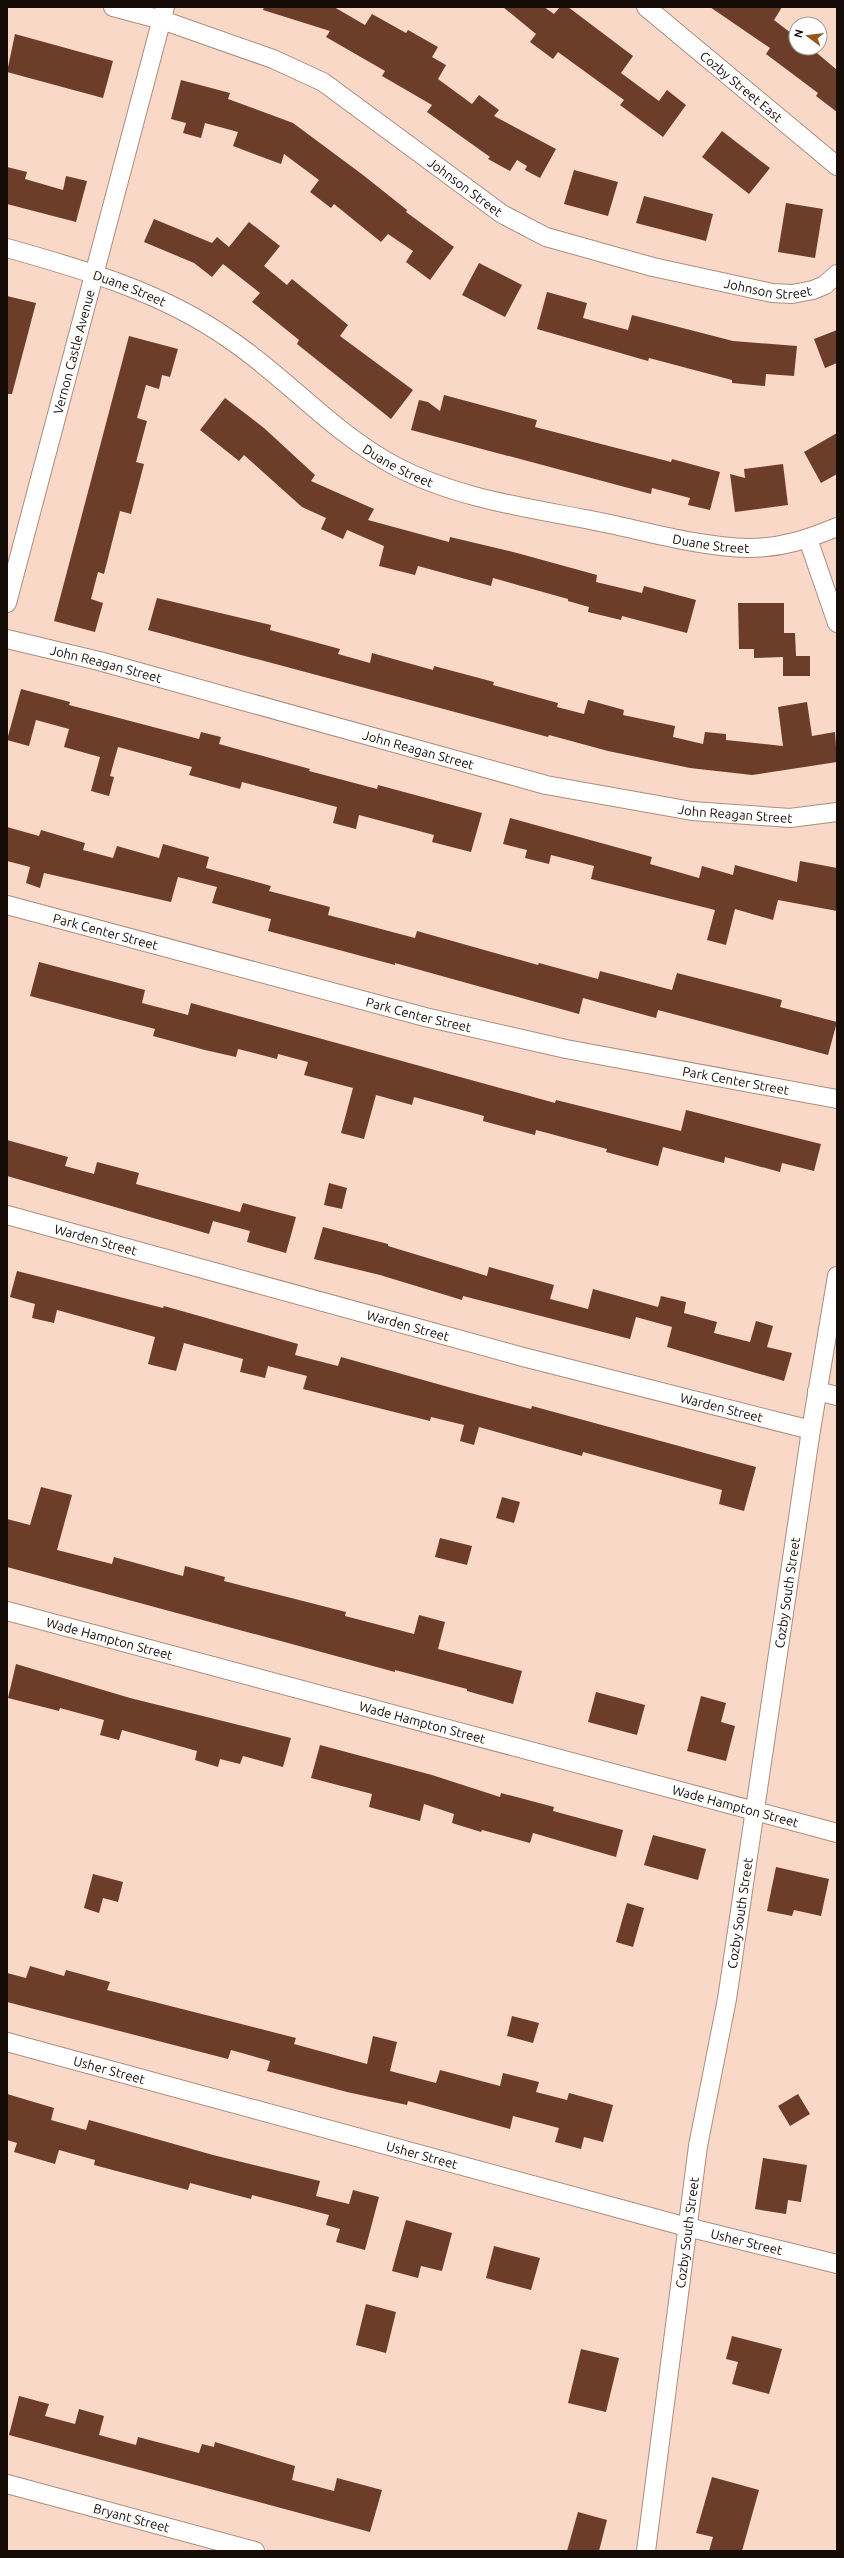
<svg xmlns="http://www.w3.org/2000/svg" width="844" height="2558" viewBox="0 0 844 2558" font-family="Ubuntu,sans-serif">
<style>
.building{fill:#6c3d29}
.lines{fill:none;stroke-linecap:round;stroke-linejoin:round}
.minor-casing{stroke:#ab8d7e;stroke-width:20}
.minor{stroke:#fff;stroke-width:18}
.labels{text-anchor:middle;stroke-width:4;stroke-linejoin:round;paint-order:stroke}
.street-label{font-size:13px;fill:#160c07;stroke:#fff}
</style>
<rect width="100%" height="100%" fill="#f9d8c8"/>
<!-- building -->
<g class="building">
<path d="M264 7H334L365 25 372 14 406 33 408 30 438 47 432 57 446 65 438 79 472 104 479 95 499 110 494 116 556 149 540 178 525 170 527 166 517 160 510 171 488 159 490 157 427 112 432 105 382 76 385 71 326 37 330 31 263 10Z"/>
<path d="M503 7H544L554 14 560 7H568L633 56 621 73 659 101 667 90 686 105 663 137 620 105 624 100 558 52 553 59 530 42 536 34Z"/>
<path d="M710 7H782L774 20 796 37V48H811L837 70V112L816 96 818 93 766 54 770 48Z"/>
<path d="M15 34 113 61 103 98 7 72Z"/>
<path d="M181 80 230 93 228 99 293 123 363 175 407 210 406 212 454 247 430 280 406 262 413 251 388 234 381 242 334 204 331 208 310 192 319 180 284 154 281 164 233 146 238 132 205 123 201 138 183 133 186 123 171 119Z"/>
<path d="M722 131 770 168 749 194 702 157Z"/>
<path d="M7 167 27 172 25 179 63 190 66 176 87 181 76 222 7 204Z"/>
<path d="M574 170 618 182 608 216 564 204Z"/>
<path d="M644 196 713 214 706 241 636 223Z"/>
<path d="M786 203 823 209 815 258 778 252Z"/>
<path d="M154 219 212 243 217 237 229 247 249 222 280 246 264 266 287 285 292 279 348 325 340 336 413 390 391 419 297 344 299 340 252 302 260 293 223 264 212 277 194 263 144 242Z"/>
<path d="M479 263 522 285 505 317 462 295Z"/>
<path d="M547 292 587 303 583 318 628 330 632 315 733 341 797 346 794 376 766 374 765 386 732 383V380L649 358 648 361 537 329Z"/>
<path d="M7 296 36 303 12 394H7Z"/>
<path d="M837 330V363L825 368 814 339Z"/>
<path d="M129 336 178 349 170 377 162 375 159 389 146 385 137 418 147 421 136 462 144 464 131 514 120 511 104 574 98 572 91 599 103 603 95 632 54 621Z"/>
<path d="M444 395 537 420 535 427 671 462 672 459 720 472 710 510 688 505 690 498 652 488 651 494 411 430 419 400 428 402 440 411Z"/>
<path d="M225 398 264 428 315 475 311 481 374 509 368 520 449 542 450 537 517 553 597 575 596 582 642 593 644 586 696 600 687 633 622 616 621 620 588 612 589 607 568 601V599L493 578 491 586 418 566 415 575 379 566 384 546 347 530 343 539 321 529 326 518 302 507 244 455 239 461 200 430Z"/>
<path d="M837 433V474L821 483 804 452Z"/>
<path d="M783 464 788 505 735 512 730 474 745 478 744 469Z"/>
<path d="M157 598 271 625 270 630 340 649 338 654 370 663 372 653 433 670 434 666 494 682 493 685 558 703 557 707 584 714 588 700 624 710 623 715 675 726 673 737 703 744 705 732 726 734V740L783 746 778 707 807 702 812 736 835 732 837 762 752 775 690 768 608 751 549 735 548 737 148 630Z"/>
<path d="M738 603H784V633H795L796 656H810V676H783V657L754 658V649H739Z"/>
<path d="M21 689 70 702 69 705 199 739 201 732 221 737 219 744 310 769 309 771 377 789 378 785 482 813 471 852 432 842 434 835 359 815 356 829 333 823 337 807 242 782 240 789 189 775 192 767 118 747 110 776 114 777 109 796 91 791 100 757 64 747 69 729 36 720 29 746 7 740Z"/>
<path d="M510 818 652 857 650 864 699 878 702 866 733 875 735 865 797 882 800 861 837 868V911L778 900 773 920 735 909 726 945 707 940 715 910 591 879 594 866 551 855 549 864 525 858 527 850 503 844Z"/>
<path d="M7 827 39 836 41 830 85 843 83 850 113 858 117 846 159 858 163 844 209 857 206 868 271 886 269 891 330 907 328 915 415 938 417 931 538 965 539 963 598 979 600 971 672 990 677 973 782 1000 780 1007 837 1022 828 1055 658 1010 656 1018 583 998 579 1014 395 963V965L268 931 271 919 212 903 217 887 178 877 171 902 44 873 40 888 26 883 30 867 7 861Z"/>
<path d="M39 962 145 990 142 1003 188 1015 191 1003 555 1103 556 1100 681 1131 686 1110 821 1144 814 1171 782 1163 780 1172 725 1157 724 1163 663 1147 658 1166 606 1152 607 1149 536 1130 535 1135 483 1121 484 1116 414 1097 412 1105 376 1095 364 1139 341 1133 353 1088 304 1075 308 1062 278 1054 277 1059 238 1049 236 1057 205 1050 153 1036 155 1029 30 996Z"/>
<path d="M7 1140 68 1157 65 1166 94 1174 97 1162 139 1173 136 1184 240 1212 243 1203 296 1217 286 1253 247 1242 250 1231 213 1221 209 1234 7 1176Z"/>
<path d="M329 1183 347 1188 342 1209 324 1205Z"/>
<path d="M323 1227 388 1244V1246L487 1276 489 1267 554 1285 550 1299 588 1309 593 1289 658 1307 661 1296 686 1302 684 1313 717 1322 714 1333 750 1342 756 1321 773 1326 767 1347 792 1353 784 1381 667 1347 672 1327 636 1317 630 1339 463 1296 462 1300 380 1275 314 1259Z"/>
<path d="M17 1271 163 1308 164 1306 298 1344 295 1355 338 1366 341 1357 459 1390 531 1409 532 1406 756 1467 744 1511 719 1504 722 1490 583 1452 582 1456 479 1427 474 1445 460 1441 464 1425 431 1417 430 1421 303 1389 307 1376 268 1366 265 1378 240 1372 243 1359 184 1343 176 1371 148 1364 155 1337 57 1310 54 1323 32 1318 35 1304 10 1297Z"/>
<path d="M41 1487 72 1495 57 1550 112 1564 114 1557 183 1576 185 1566 225 1577 224 1581 346 1612 345 1616 414 1634 419 1615 445 1622 438 1649 522 1671 513 1704 467 1691V1689L395 1670V1672L7 1567V1519L30 1525Z"/>
<path d="M502 1497 520 1502 514 1523 496 1518Z"/>
<path d="M440 1538 472 1546 467 1565 435 1557Z"/>
<path d="M16 1664 130 1698 291 1738 283 1767 243 1756 240 1764 220 1759 218 1767 195 1760 197 1751 122 1730 119 1740 100 1735 104 1720 60 1708 59 1711 8 1698Z"/>
<path d="M596 1692 645 1705 637 1735 588 1722Z"/>
<path d="M701 1696 726 1703 721 1722 735 1726 726 1761 687 1751Z"/>
<path d="M320 1745 432 1775 500 1797 501 1793 554 1807 553 1811 623 1830 616 1857 533 1833 530 1843 482 1830 481 1832 452 1823 454 1814 424 1804 420 1821 369 1807 372 1794 311 1778Z"/>
<path d="M653 1835 706 1849 698 1880 644 1865Z"/>
<path d="M776 1867 829 1879 821 1916 794 1910 792 1916 767 1911Z"/>
<path d="M93 1874 123 1882 118 1902 103 1898 99 1913 84 1908Z"/>
<path d="M627 1903 644 1908 633 1947 616 1942Z"/>
<path d="M30 1966 64 1976 66 1970 110 1982 107 1990 296 2038 294 2044 367 2064 373 2036 397 2042 390 2071 436 2083 440 2070 500 2086 503 2073 539 2082 536 2092 567 2100 569 2093 613 2105 603 2142 584 2137 581 2149 555 2142 559 2128 513 2116 510 2129 408 2101 407 2105 347 2092 267 2071 270 2061 231 2050 228 2059 7 2002V1973L26 1978Z"/>
<path d="M512 2016 539 2023 533 2043 507 2036Z"/>
<path d="M7 2094 54 2108 51 2120 86 2130 89 2120 213 2155 320 2181 316 2196 349 2204 353 2190 379 2197 365 2250 336 2242 340 2229 326 2225 329 2215 252 2195 251 2199 190 2183 188 2190 94 2165 95 2160 59 2150 55 2164 14 2152 17 2143 7 2140Z"/>
<path d="M798 2094 810 2114 790 2126 778 2106Z"/>
<path d="M763 2158 807 2165 801 2202 788 2200 786 2214 755 2209Z"/>
<path d="M406 2220 452 2233 442 2271 421 2266 418 2278 392 2271Z"/>
<path d="M494 2246 540 2258 531 2290 486 2278Z"/>
<path d="M366 2304 396 2312 386 2353 356 2345Z"/>
<path d="M732 2336 782 2349 769 2394 732 2384 738 2362 726 2359Z"/>
<path d="M581 2349 619 2358 606 2412 568 2403Z"/>
<path d="M19 2396 49 2404 45 2416 75 2424 79 2409 104 2416 99 2435 136 2445 138 2437 199 2453 202 2444 214 2447 215 2442 295 2466 292 2480 334 2491 337 2478 382 2490 370 2532 9 2435Z"/>
<path d="M712 2477 759 2490 742 2551H709L713 2537 696 2533Z"/>
<path d="M578 2512 607 2520 599 2551H567Z"/>
</g>
<g class="lines">
<defs>
<g id="minor">
<path id="s1" d="M113 7 162 20 273 59 323 82 502 214 546 237 653 267 772 293 792 294 813 290 825 285 837 274"/>
<path id="s2" d="M646 7 837 166"/>
<path id="s3" d="M7 248C85 270 162 292 229 339 287 378 333 433 395 466 461 501 539 509 610 524 656 534 703 547 749 548 782 548 808 539 837 527"/>
<path d="M808 539 837 623"/>
<path id="s4" d="M7 603 165 7"/>
<path id="s5" d="M7 639 99 661 546 785 692 811 790 818 837 812"/>
<path id="s6" d="M7 905 425 1017 566 1049 837 1099"/>
<path id="s7" d="M7 1215 523 1357 811 1430"/>
<path d="M817 1391 837 1396"/>
<path id="s8" d="M7 1611 837 1833"/>
<path id="s9" d="M7 2042 687 2227 837 2264"/>
<path id="s10" d="M7 2484 255 2551"/>
<path id="s11" d="M646 2551 698 2146 727 1999 811 1430 837 1276"/>
</g>
</defs>
<!-- minor casing -->
<use href="#minor" class="minor-casing"/>
<!-- minor -->
<use href="#minor" class="minor"/>
</g>
<g class="labels">
<!-- street labels -->
<g class="street-label">
<text dy="5" stroke="none"><textPath href="#s2" startOffset="124">Cozby Street East</textPath></text>
<text dy="5" stroke="none"><textPath href="#s1" startOffset="400">Johnson Street</textPath></text>
<text dy="5" stroke="none"><textPath href="#s1" startOffset="724">Johnson Street</textPath></text>
<text dy="5" stroke="none"><textPath href="#s3" startOffset="129">Duane Street</textPath></text>
<text dy="5" stroke="none"><textPath href="#s4" startOffset="260">Vernon Castle Avenue</textPath></text>
<text dy="5" stroke="none"><textPath href="#s3" startOffset="453">Duane Street</textPath></text>
<text dy="5" stroke="none"><textPath href="#s3" startOffset="777">Duane Street</textPath></text>
<text dy="5" stroke="none"><textPath href="#s5" startOffset="102">John Reagan Street</textPath></text>
<text dy="5" stroke="none"><textPath href="#s5" startOffset="426">John Reagan Street</textPath></text>
<text dy="5" stroke="none"><textPath href="#s5" startOffset="750">John Reagan Street</textPath></text>
<text dy="5" stroke="none"><textPath href="#s6" startOffset="102">Park Center Street</textPath></text>
<text dy="5" stroke="none"><textPath href="#s6" startOffset="426">Park Center Street</textPath></text>
<text dy="5" stroke="none"><textPath href="#s6" startOffset="750">Park Center Street</textPath></text>
<text dy="5" stroke="none"><textPath href="#s7" startOffset="92">Warden Street</textPath></text>
<text dy="5" stroke="none"><textPath href="#s7" startOffset="416">Warden Street</textPath></text>
<text dy="5" stroke="none"><textPath href="#s7" startOffset="740">Warden Street</textPath></text>
<text dy="5" stroke="none"><textPath href="#s11" startOffset="969">Cozby South Street</textPath></text>
<text dy="5" stroke="none"><textPath href="#s8" startOffset="106">Wade Hampton Street</textPath></text>
<text dy="5" stroke="none"><textPath href="#s8" startOffset="430">Wade Hampton Street</textPath></text>
<text dy="5" stroke="none"><textPath href="#s8" startOffset="754">Wade Hampton Street</textPath></text>
<text dy="5" stroke="none"><textPath href="#s11" startOffset="645">Cozby South Street</textPath></text>
<text dy="5" stroke="none"><textPath href="#s9" startOffset="106">Usher Street</textPath></text>
<text dy="5" stroke="none"><textPath href="#s9" startOffset="430">Usher Street</textPath></text>
<text dy="5" stroke="none"><textPath href="#s11" startOffset="321">Cozby South Street</textPath></text>
<text dy="5" stroke="none"><textPath href="#s9" startOffset="766">Usher Street</textPath></text>
<text dy="5" stroke="none"><textPath href="#s10" startOffset="129">Bryant Street</textPath></text>
</g>
</g>
<!-- border -->
<rect width="844" height="2558" fill="none" stroke="#160c07" stroke-width="16"/>
<!-- north arrow -->
<g transform="translate(808 36) rotate(285)"><circle r="19" fill="#ffffff" stroke="#a29e9c"/>
<path d="M0-3L7 15L0 10L-7 15Z" fill="#96571f"/>
<text y="-6" font-size="11" font-weight="bold" text-anchor="middle" fill="#160c07">N</text>
</g>
</svg>
